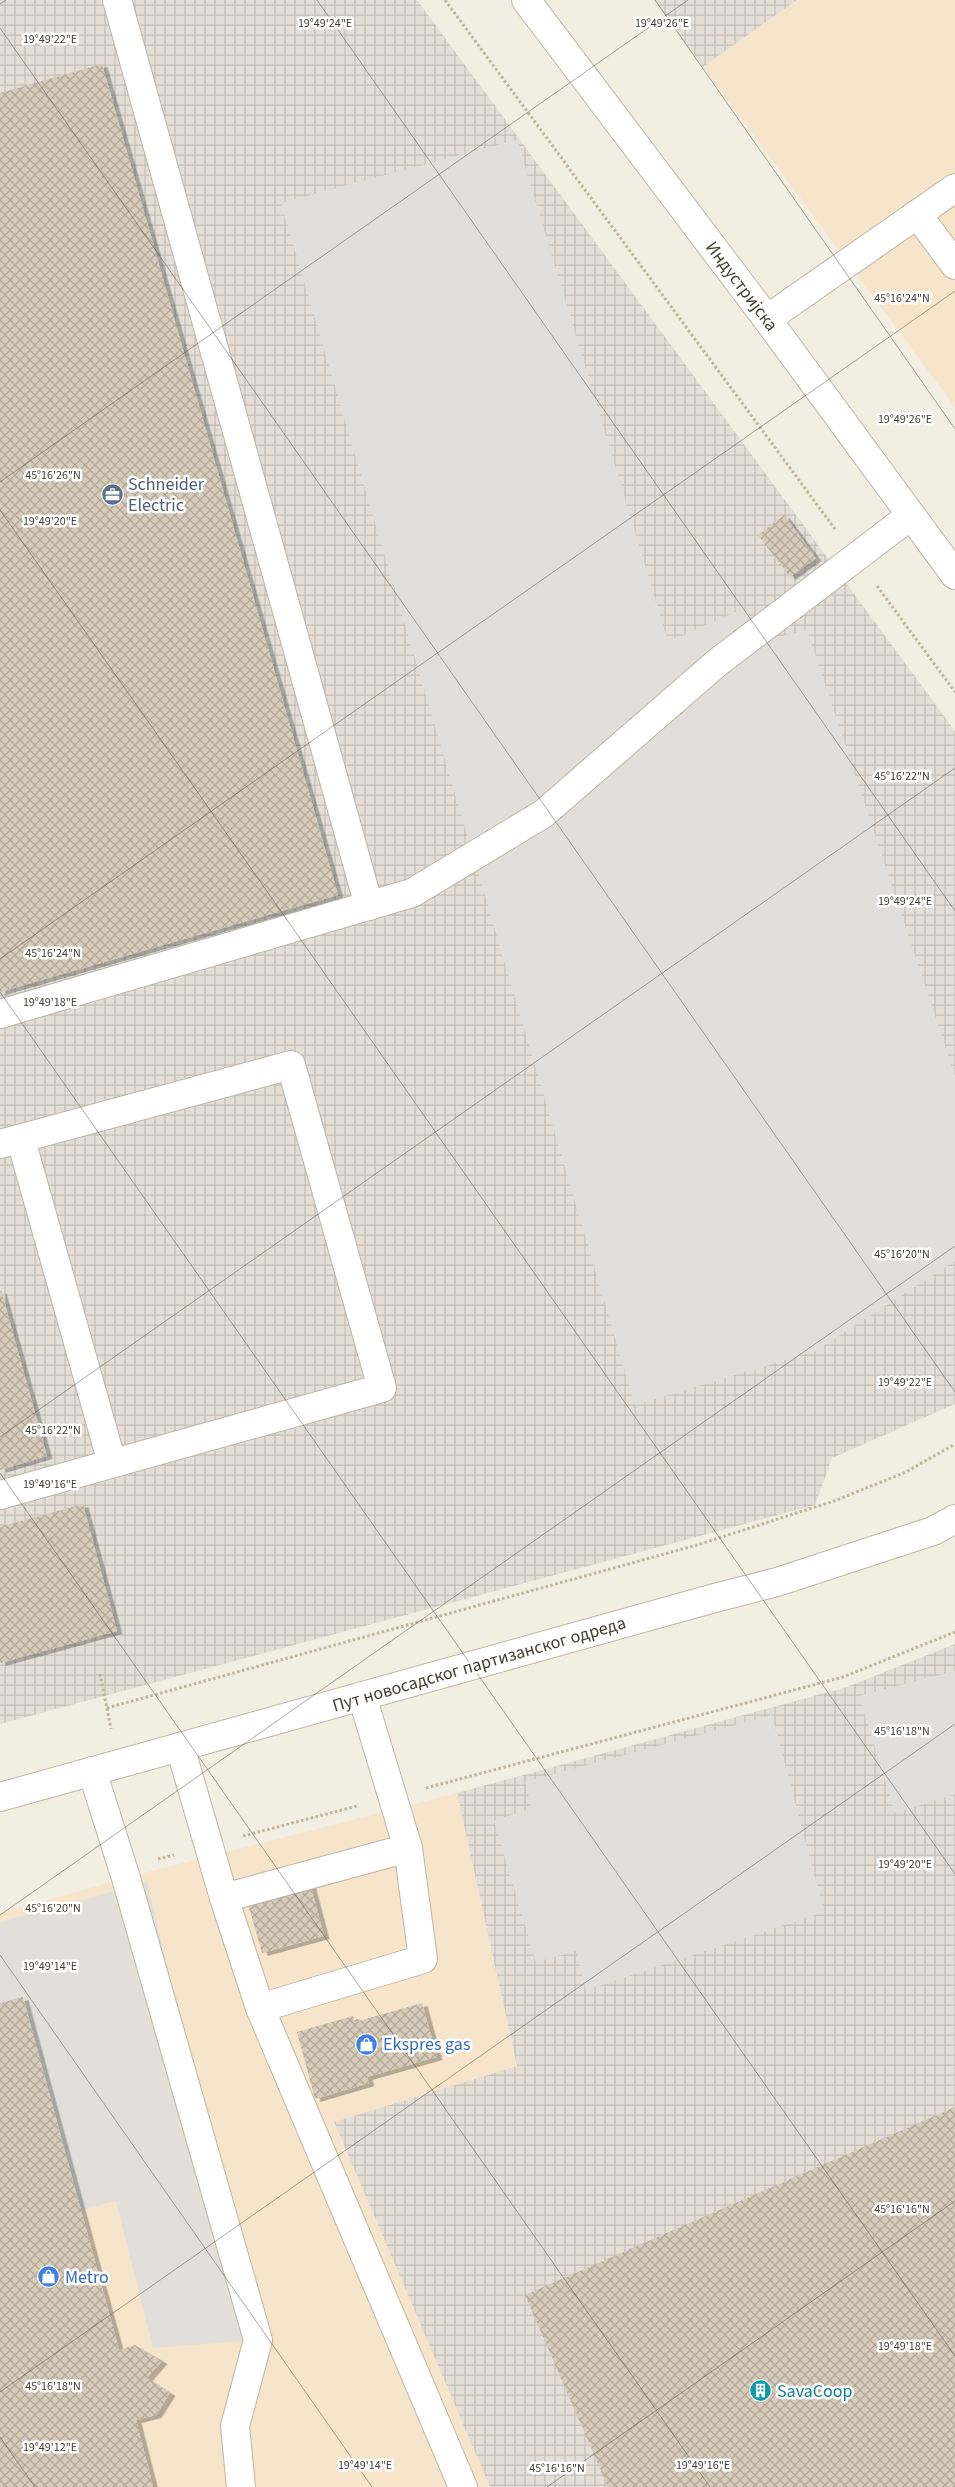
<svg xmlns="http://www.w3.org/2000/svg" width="955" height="2487" viewBox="0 0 955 2487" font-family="'Source Sans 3',sans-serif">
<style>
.commercial{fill:#f6e5cb}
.industrial{fill:url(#industrial-grid)}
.parking{fill:#e2dfdb}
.building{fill:url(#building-cross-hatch);filter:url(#shadow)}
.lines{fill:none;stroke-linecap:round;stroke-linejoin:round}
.minor-casing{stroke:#beb6a4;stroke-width:30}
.path{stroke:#c0b295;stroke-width:3;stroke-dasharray:2.5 2.5;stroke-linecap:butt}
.minor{stroke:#fff;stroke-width:28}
.ticks{fill:none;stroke:#443d32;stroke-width:1;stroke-opacity:0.45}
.labels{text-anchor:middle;stroke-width:5;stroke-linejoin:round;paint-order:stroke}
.street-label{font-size:18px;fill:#443d32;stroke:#fff}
.service-label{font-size:18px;fill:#4e5e75;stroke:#fff;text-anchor:start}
.shop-label{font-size:18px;fill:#366cbe;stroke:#fff;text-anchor:start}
.culture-label{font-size:18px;fill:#0d838f;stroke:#fff;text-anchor:start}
.ticks-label{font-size:12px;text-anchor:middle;fill:#443d32;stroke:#fff;stroke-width:5;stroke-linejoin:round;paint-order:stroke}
</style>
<defs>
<pattern id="industrial-grid" width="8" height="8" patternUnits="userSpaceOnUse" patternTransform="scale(1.25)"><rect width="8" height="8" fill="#e4ded7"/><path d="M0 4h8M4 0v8" fill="none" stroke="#c5bfb9"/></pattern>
<pattern id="building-cross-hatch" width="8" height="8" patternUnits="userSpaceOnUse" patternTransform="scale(1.25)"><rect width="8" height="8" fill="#d7ccba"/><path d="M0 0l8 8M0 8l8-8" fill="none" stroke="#b0a798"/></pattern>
<filter id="shadow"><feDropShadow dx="5.5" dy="3" stdDeviation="0" flood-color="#0004"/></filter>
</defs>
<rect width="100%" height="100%" fill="#f2eee2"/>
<!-- commercial -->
<g class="commercial">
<path d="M797 0H955V407L703 67Z"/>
<path d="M457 1793 517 2067 334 2123 490 2487H0V1913L148 1872Z"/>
</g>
<!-- industrial -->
<g class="industrial">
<path d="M0 0H417L955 731V1404L832 1458 815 1505 0 1724Z"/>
<path d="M654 0H797L703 67Z"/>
<path d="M955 1644V2487H490L334 2122 517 2066 457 1793 847 1687Z"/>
</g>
<!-- parking -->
<g class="parking">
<path d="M517 140 668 642 742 609 774 638 807 630 955 1076V1261L815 1351 635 1405 281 203Z"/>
<path d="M955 1671V1794L895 1813 859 1696Z"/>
<path d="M772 1715 824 1912 586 1990 576 1951 536 1962 494 1821 532 1808 525 1782Z"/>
<path d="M147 1882 258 2340 153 2348 116 2201 0 2231V1922Z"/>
</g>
<!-- building -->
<g class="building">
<path d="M102 64 338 895 0 992V93Z"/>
<path d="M784 515 816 558 790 577 758 535Z"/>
<path d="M1 1290 47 1456 0 1470V1291Z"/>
<path d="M83 1504 117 1631 0 1663V1527Z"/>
<path d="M309 1879 324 1936 262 1953 246 1897Z"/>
<path d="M23 1997 119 2350 135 2345 162 2361 147 2378 170 2393 156 2415 136 2420 153 2487H0V2003Z"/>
<path d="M422 2003 437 2057 367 2077 369 2083 315 2099 297 2032 353 2016 355 2022Z"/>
<path d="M955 2107V2487H608L525 2295Z"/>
</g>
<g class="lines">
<defs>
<g id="minor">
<path d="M117 0 369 906"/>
<path d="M526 0 767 319 955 575"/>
<path d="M917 214 955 265"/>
<path d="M767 319 955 188"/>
<path d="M0 1014 412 893 543 814 718 662 910 516"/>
<path d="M21 1140 112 1463"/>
<path d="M0 1144 291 1065 382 1388 0 1495"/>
<path d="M180 1747 224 1898 408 1848 362 1696"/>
<path d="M92 1771 126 1878 258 2340 235 2426 241 2487"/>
<path d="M0 1797 711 1599 777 1582 933 1531 955 1519"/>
<path d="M224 1898 260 2008 463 2487"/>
<path d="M260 2008 423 1959 408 1848"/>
</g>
</defs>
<!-- minor casing -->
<use href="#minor" class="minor-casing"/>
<!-- path -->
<g class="path">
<path d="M445 0 835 529"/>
<path d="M877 586 955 692"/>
<path d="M100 1674 111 1729"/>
<path d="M107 1708 697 1545 834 1501 906 1472 955 1444"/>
<path d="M426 1788 843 1677 955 1632"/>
<path d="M243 1836 357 1806"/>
<path d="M158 1859 174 1855"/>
</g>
<!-- minor -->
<use href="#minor" class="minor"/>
</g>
<!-- ticks -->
<path class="ticks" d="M317 0 955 911M655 0 955 429M0 4 6 0M0 28 955 1392M0 482 688 0M0 510 955 1874M0 959 955 291M0 992 955 2356M0 1437 955 768M0 1473 710 2487M0 1915 955 1246M0 1955 372 2487M0 2392 955 1724M0 2437 35 2487M547 2487 955 2201"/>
<!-- icons -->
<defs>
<symbol id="office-disc" viewBox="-11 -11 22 22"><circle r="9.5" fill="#5c6f8a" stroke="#fff"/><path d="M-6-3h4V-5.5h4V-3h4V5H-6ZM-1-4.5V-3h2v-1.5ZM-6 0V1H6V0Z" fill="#fff"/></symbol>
<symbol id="shop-disc" viewBox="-11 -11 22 22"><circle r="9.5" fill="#3f7fe0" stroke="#fff"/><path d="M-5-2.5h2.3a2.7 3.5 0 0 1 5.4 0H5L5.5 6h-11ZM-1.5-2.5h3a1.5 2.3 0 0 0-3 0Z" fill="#fff"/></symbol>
<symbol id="building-disc" viewBox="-11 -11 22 22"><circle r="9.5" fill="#0f9aa8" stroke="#fff"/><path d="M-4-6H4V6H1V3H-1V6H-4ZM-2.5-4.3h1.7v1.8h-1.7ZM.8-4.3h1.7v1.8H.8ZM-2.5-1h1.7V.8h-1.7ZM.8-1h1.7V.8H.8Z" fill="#fff"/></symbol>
</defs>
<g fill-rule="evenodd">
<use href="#office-disc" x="100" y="482" width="25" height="25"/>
<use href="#shop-disc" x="354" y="2032" width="25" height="25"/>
<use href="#shop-disc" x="36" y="2264" width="25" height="25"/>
<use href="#building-disc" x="748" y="2378" width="25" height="25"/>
</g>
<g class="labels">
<!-- street labels -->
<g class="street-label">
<text transform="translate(742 286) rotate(53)" y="6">Индустријска</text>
<text transform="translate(479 1664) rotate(-16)" y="6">Пут новосадског партизанског одреда</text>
</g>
<!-- service labels -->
<g class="service-label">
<text x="128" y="490">Schneider<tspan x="128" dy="21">Electric</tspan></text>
</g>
<!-- shop labels -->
<g class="shop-label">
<text x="383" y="2050">Ekspres gas</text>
<text x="65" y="2283">Metro</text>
</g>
<!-- culture labels -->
<g class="culture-label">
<text x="777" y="2397">SavaCoop</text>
</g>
</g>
<g class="ticks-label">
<text x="325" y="27">19°49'24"E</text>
<text x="662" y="27">19°49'26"E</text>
<text x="50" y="43">19°49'22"E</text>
<text x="902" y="302">45°16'24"N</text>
<text x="905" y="423">19°49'26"E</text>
<text x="53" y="479">45°16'26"N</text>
<text x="50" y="525">19°49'20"E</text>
<text x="902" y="780">45°16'22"N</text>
<text x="905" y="905">19°49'24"E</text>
<text x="53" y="957">45°16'24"N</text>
<text x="50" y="1006">19°49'18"E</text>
<text x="902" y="1258">45°16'20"N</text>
<text x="905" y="1386">19°49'22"E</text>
<text x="53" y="1434">45°16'22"N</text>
<text x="50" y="1488">19°49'16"E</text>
<text x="902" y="1735">45°16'18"N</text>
<text x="905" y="1868">19°49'20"E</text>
<text x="53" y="1912">45°16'20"N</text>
<text x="50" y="1970">19°49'14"E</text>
<text x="902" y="2213">45°16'16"N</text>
<text x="905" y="2350">19°49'18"E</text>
<text x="53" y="2390">45°16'18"N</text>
<text x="50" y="2451">19°49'12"E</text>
<text x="365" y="2469">19°49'14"E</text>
<text x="703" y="2469">19°49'16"E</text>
<text x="557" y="2472">45°16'16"N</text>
</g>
</svg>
